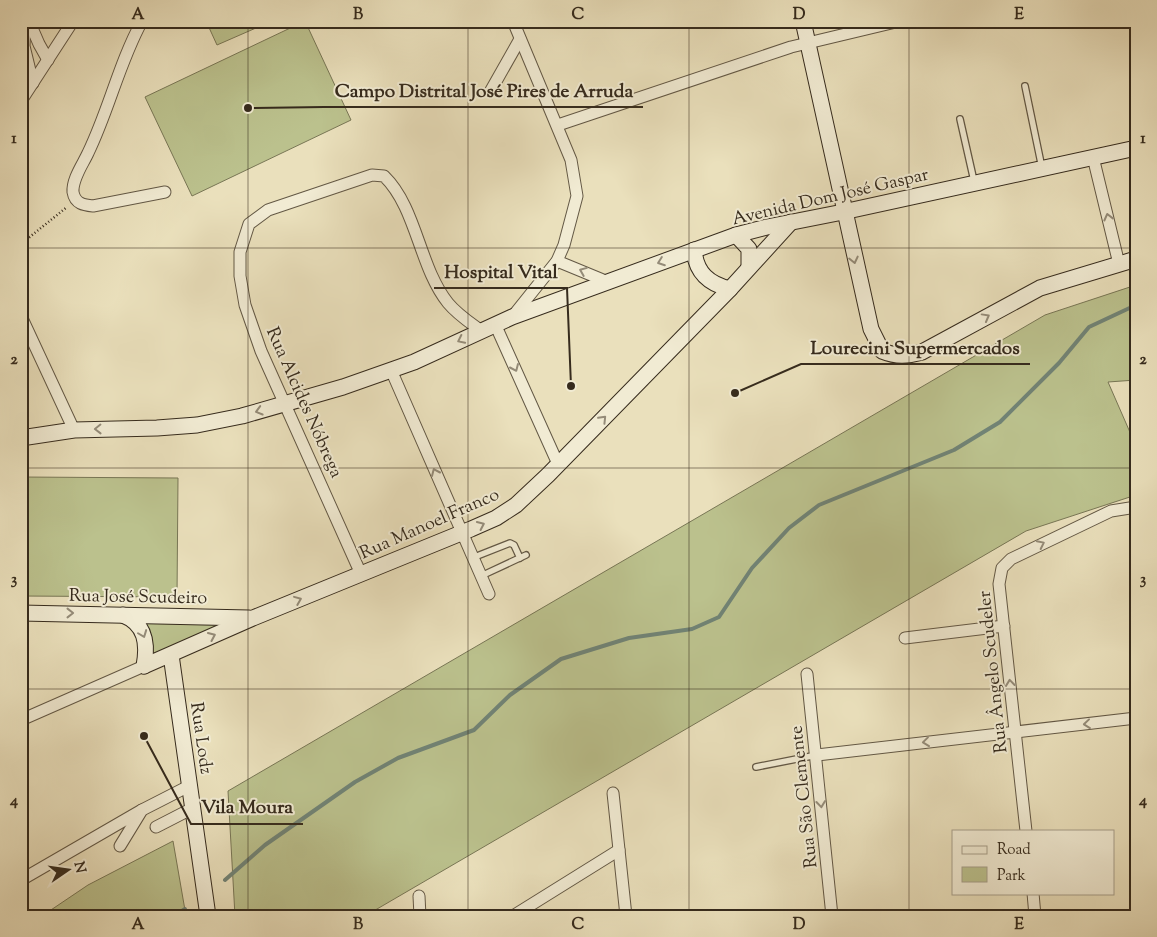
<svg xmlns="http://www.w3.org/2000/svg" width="1157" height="937" viewBox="0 0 1157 937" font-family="'Sorts Mill Goudy',serif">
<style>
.green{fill:#bbc18d;stroke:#787655}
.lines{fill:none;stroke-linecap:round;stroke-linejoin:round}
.stream{stroke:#718375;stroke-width:4}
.lane-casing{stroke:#635845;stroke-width:8}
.street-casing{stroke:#635845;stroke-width:13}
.secondary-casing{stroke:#362b1d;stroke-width:17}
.path{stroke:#362b1d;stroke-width:2.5;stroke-dasharray:1 2.5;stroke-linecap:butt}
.lane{stroke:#f1ebd3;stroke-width:5.5}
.street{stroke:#f1ebd3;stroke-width:11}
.secondary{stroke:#f1ebd3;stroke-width:15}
.oneway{stroke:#948b78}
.grid{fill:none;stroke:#362b1d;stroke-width:1;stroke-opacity:0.55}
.labels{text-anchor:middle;stroke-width:4;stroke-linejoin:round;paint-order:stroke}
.street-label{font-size:18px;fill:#362b1d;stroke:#f1ebd3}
.leader{fill:none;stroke:#362b1d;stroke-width:2}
.callout-dot{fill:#362b1d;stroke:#f1ebd3;stroke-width:2}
.callout-label{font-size:19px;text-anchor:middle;font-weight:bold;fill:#362b1d;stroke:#f1ebd3;stroke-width:4;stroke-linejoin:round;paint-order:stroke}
.neatline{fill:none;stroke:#362b1d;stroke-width:2}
.grid-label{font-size:16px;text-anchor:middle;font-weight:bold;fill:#362b1d}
</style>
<rect width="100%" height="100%" fill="#eae0bc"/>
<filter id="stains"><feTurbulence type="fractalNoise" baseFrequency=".004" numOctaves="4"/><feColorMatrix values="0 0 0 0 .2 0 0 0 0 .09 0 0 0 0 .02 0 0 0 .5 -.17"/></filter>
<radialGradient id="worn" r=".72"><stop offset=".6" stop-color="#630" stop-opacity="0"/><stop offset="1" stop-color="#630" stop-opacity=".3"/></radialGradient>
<!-- green -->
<g class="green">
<path d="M206 21H272L217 45Z"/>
<path d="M305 21 351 120 192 196 145 97Z"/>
<path d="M1136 285V380L1108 382 1136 446V495L1026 531 365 916H235L228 791 1045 315Z"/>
<path d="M21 477 178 478 177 597 21 596Z"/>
<path d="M142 620 225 623 153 658Z"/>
<path d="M173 841 186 916H42L88 885Z"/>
</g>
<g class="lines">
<!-- stream -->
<g class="stream">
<path d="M225 880 265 845 355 782 398 758 474 730 510 695 561 659 629 638 692 629 719 617 752 568 789 528 819 505 954 450 1000 422 1059 363 1089 327 1136 305"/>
<path d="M174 916 185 909"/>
</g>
<defs>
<g id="lane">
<path d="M1025 86 1042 168"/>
<path d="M960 119 974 181"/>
<path d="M472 558 510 543 514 545 520 558"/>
<path d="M481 576 526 555"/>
<path d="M756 767 817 755"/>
</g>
<g id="street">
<path d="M25 21 24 46 33 83"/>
<path d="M29 21 39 44 48 60"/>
<path d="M142 21C119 63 109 110 88 153 83 164 72 179 73 192 75 204 84 205 93 206L165 192"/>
<path d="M513 21 571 160 577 196 564 245 557 261 513 316"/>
<path d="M490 92 520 39"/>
<path d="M21 101 73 21"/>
<path d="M558 125 791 47 900 21"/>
<path d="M1093 157 1119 264"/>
<path d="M557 261 608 282"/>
<path d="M21 316 74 430"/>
<path d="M495 324 558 464"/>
<path d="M391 370 489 594"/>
<path d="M361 574 261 351 245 305 240 276V252L249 224 268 210 372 175 384 176C417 208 419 267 448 303 457 314 469 322 480 330"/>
<path d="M905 638 1004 626"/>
<path d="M807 674 832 916"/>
<path d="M21 720 144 666"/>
<path d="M817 755 1136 718"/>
<path d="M613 793 626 916"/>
<path d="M156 827 193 808"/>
<path d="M1026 831 999 584 1002 568 1011 559 1111 511 1136 507"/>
<path d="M120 846 142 810 189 786"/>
<path d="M21 880 142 810"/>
<path d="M1033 893 1035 916"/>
<path d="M419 896 420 916"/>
<path d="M513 916 619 850"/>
</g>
<g id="secondary">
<path d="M803 21 871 329 882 351C897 357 907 356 922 352L1040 288 1136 259"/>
<path d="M736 235 749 249V267"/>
<path d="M694 250C696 273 709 284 730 289"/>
<path d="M21 438 74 430 157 428 197 425 242 416 343 387 414 362 512 317 736 235 767 227 843 212 1136 148"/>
<path d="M21 613 249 618"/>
<path d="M123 615C146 624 148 644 144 666"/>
<path d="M171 655 208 916"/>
<path d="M144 666 253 618 471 529 496 518 516 505 548 475 730 289 791 222"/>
</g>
</defs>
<!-- lane casing -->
<use href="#lane" class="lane-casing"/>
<!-- street casing -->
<use href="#street" class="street-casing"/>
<!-- secondary casing -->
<use href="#secondary" class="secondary-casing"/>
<!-- path -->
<g class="path">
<path d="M21 244 67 207"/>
<path d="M21 257V281"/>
</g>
<!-- lane -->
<use href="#lane" class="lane"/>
<!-- street -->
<use href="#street" class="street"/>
<!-- secondary -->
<use href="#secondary" class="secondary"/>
</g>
<!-- one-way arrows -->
<defs><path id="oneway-chevron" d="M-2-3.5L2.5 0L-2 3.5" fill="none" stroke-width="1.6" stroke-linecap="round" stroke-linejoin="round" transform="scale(1.25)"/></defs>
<g class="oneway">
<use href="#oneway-chevron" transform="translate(1108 217) rotate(-104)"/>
<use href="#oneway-chevron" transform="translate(854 260) rotate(77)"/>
<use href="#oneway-chevron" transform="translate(661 262) rotate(160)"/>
<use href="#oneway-chevron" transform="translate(583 271) rotate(-158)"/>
<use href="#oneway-chevron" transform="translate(986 317) rotate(-29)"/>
<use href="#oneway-chevron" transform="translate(461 340) rotate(154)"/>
<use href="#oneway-chevron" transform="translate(515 368) rotate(66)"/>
<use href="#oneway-chevron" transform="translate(259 411) rotate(164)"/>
<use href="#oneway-chevron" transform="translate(603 419) rotate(-46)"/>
<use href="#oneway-chevron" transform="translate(98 429) rotate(179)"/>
<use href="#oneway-chevron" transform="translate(435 472) rotate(-114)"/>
<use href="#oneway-chevron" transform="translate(481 525) rotate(-25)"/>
<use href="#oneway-chevron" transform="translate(1041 544) rotate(-26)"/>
<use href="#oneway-chevron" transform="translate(298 600) rotate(-22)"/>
<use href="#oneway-chevron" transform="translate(70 613)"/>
<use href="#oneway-chevron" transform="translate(143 634) rotate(69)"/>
<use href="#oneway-chevron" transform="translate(212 636) rotate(-24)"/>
<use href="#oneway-chevron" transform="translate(1010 683) rotate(-96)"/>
<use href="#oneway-chevron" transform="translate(1087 724) rotate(174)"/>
<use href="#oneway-chevron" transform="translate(926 742) rotate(173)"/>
<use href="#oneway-chevron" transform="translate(821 804) rotate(84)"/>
</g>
<!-- grid -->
<path class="grid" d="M248 21V916M468 21V916M689 21V916M909 21V916M21 248H1136M21 468H1136M21 689H1136"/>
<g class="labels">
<!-- street labels -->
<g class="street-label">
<text transform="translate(830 196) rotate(-13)" y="6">Avenida Dom José Gaspar</text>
<text transform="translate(305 402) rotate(66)" y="6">Rua Alcides Nóbrega</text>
<text transform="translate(429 523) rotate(-24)" y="6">Rua Manoel Franco</text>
<text transform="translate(138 596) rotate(1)" y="6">Rua José Scudeiro</text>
<text transform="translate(992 672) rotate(-96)" y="6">Rua Ângelo Scudeler</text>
<text transform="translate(202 738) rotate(82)" y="6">Rua Lodz</text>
<text transform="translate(803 797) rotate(-96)" y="6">Rua São Clemente</text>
</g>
</g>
<!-- callouts -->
<path class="leader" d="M248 108L324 107H643M571 386L567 288H434M735 393L801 364H1030M144 736L191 824H303"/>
<g class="callout-dot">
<circle cx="248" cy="108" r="5"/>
<circle cx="571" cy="386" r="5"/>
<circle cx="735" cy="393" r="5"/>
<circle cx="144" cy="736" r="5"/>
</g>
<g class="callout-label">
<text x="484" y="97">Campo Distrital José Pires de Arruda</text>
<text x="501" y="278">Hospital Vital</text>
<text x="915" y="354">Lourecini Supermercados</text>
<text x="247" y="813">Vila Moura</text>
</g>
<!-- margin -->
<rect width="1157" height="937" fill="none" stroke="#eae0bc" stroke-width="55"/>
<!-- legend -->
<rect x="952" y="830" width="162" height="65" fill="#f1ebd3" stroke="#a69e8a"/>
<rect x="962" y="846" width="25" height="8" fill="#f1ebd3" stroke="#a69e8a"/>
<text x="997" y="854" font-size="15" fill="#362b1d">Road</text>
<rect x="962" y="867" width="25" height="15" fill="#bbc18d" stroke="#a69e8a"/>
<text x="997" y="880" font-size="15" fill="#362b1d">Park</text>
<!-- north arrow -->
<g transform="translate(68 870) rotate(77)" stroke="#f1ebd3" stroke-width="4" paint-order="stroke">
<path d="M0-4L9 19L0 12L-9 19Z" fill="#362b1d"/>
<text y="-8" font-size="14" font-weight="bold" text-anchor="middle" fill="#362b1d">N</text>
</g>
<rect x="28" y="28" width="1102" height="882" class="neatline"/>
<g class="grid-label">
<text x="138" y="19">A</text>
<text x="358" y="19">B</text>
<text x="578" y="19">C</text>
<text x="799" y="19">D</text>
<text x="1019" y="19">E</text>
<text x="14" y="143">1</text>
<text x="1143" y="143">1</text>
<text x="14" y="364">2</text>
<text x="1143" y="364">2</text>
<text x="14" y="584">3</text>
<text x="1143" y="584">3</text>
<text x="14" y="805">4</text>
<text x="1143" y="805">4</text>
<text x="138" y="929">A</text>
<text x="358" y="929">B</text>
<text x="578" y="929">C</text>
<text x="799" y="929">D</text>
<text x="1019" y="929">E</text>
</g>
<rect width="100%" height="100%" filter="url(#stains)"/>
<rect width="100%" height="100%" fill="url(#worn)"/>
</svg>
